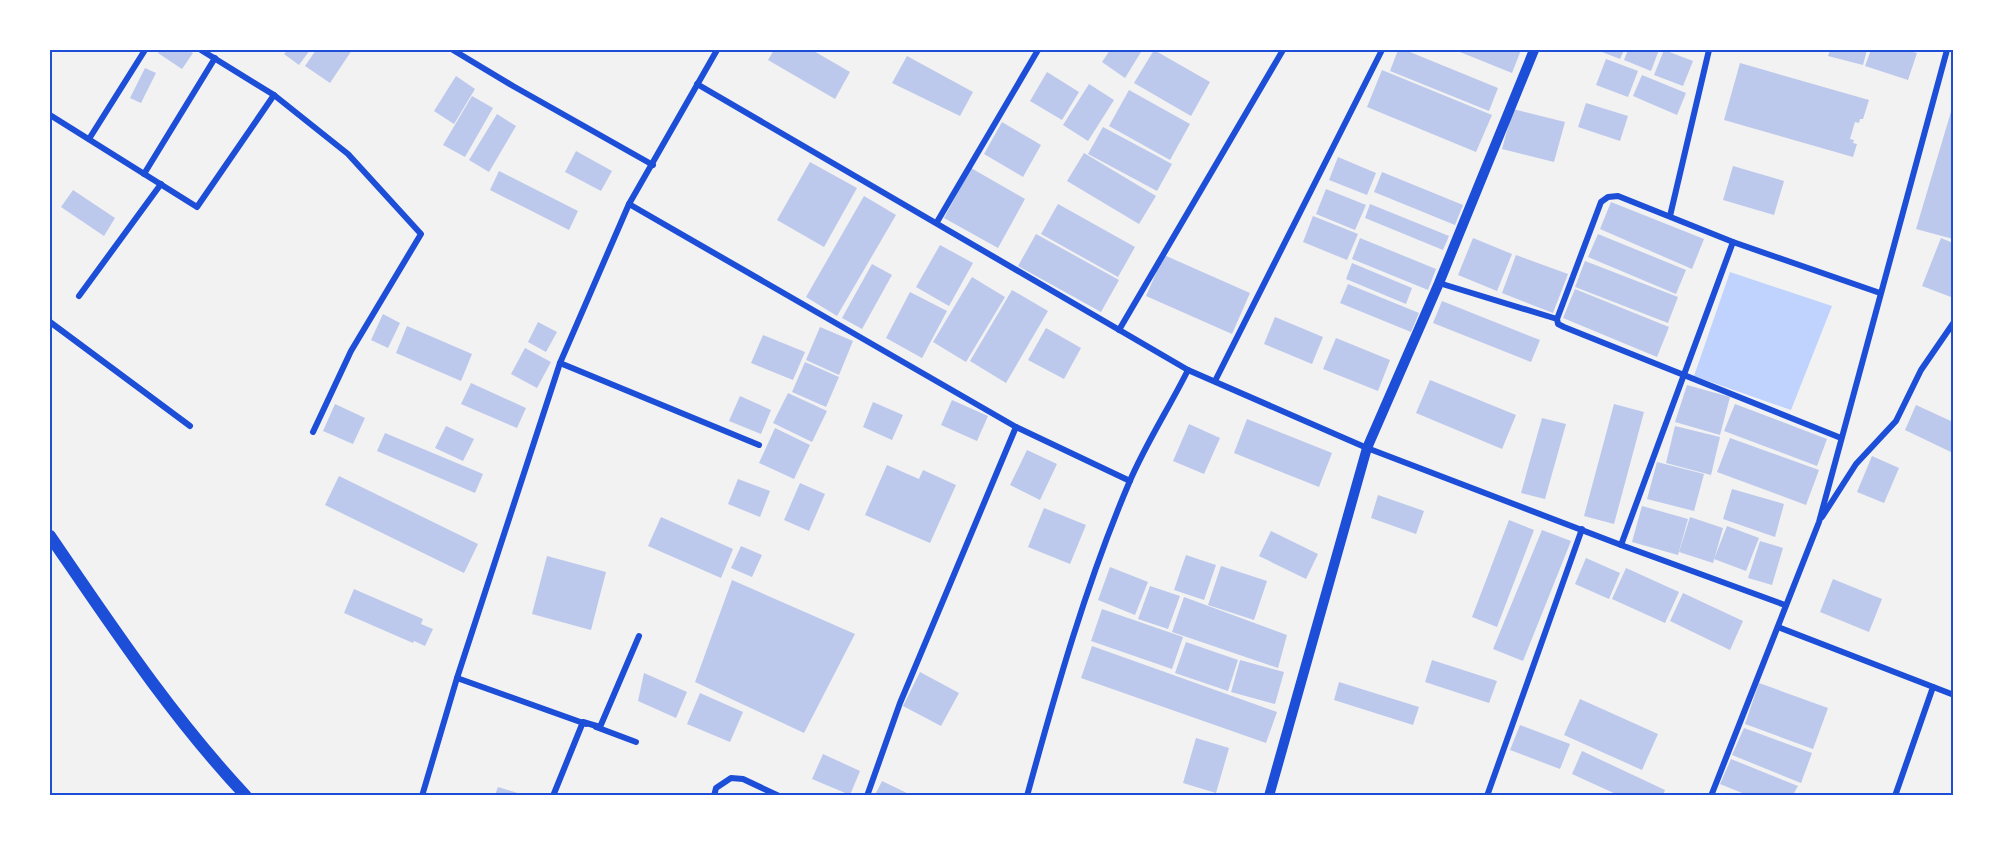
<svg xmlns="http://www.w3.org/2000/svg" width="2003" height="845" viewBox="0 0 2003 845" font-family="Literata,serif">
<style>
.water{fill:#bfd3fe}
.building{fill:#bdc9ec}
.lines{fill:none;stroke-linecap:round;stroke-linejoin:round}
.minor{stroke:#1d4ed8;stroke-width:6}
.tertiary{stroke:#1d4ed8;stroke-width:10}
.secondary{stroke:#1d4ed8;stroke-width:12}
.neatline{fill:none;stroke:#1d4ed8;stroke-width:2}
</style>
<rect width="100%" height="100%" fill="#f2f2f2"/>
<!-- water -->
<path class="water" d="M1730 272 1832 306 1791 410 1694 376Z"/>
<!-- building -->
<g class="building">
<path d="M160 50H188L193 53 182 69 158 53Z"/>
<path d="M288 50H310L299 65 284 54Z"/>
<path d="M316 50H352L330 83 305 66Z"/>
<path d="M774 50H812L850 72 835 99 768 60Z"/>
<path d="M1110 50H1137L1141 52 1125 78 1102 62Z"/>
<path d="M1154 50 1210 82 1191 116 1134 83Z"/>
<path d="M1398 50H1405L1498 88 1489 111 1390 71Z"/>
<path d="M1455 50H1521L1512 73Z"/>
<path d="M1597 50H1624L1620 59Z"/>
<path d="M1628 50H1659L1651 71 1624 60Z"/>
<path d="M1664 50 1693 61 1683 86 1654 75Z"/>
<path d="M1830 50H1867L1863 65 1828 56Z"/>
<path d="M1871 50H1905L1917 53 1908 80 1865 66Z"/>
<path d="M907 56 973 92 960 116 892 83Z"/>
<path d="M1606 59 1638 71 1628 97 1596 85Z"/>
<path d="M1740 63 1869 100 1863 119H1860L1859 123 1855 122 1850 139 1854 140 1853 143 1857 144 1853 157 1724 120Z"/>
<path d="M145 68 156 73 141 103 130 98Z"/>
<path d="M1382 70 1492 115 1476 152 1367 107Z"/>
<path d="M1047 72 1079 92 1062 120 1030 101Z"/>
<path d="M1642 75 1686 93 1677 115 1633 96Z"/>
<path d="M456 76 475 89 454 124 434 111Z"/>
<path d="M1089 84 1114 100 1088 141 1063 125Z"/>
<path d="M1129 90 1190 124 1170 160 1109 126Z"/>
<path d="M472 96 493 108 465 157 443 145Z"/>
<path d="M1586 103 1628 116 1620 141 1578 127Z"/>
<path d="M1953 105V239L1916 229Z"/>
<path d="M1513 109 1565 122 1554 162 1502 149Z"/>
<path d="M497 114 516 126 489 172 469 160Z"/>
<path d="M1002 122 1041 145 1023 177 984 154Z"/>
<path d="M1103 127 1172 164 1157 191 1088 154Z"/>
<path d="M576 151 612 171 601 191 565 172Z"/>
<path d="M1084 153 1156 196 1139 224 1067 181Z"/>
<path d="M1338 157 1376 173 1367 195 1329 180Z"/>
<path d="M810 162 857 188 824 247 777 220Z"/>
<path d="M1733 166 1784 181 1774 215 1723 200Z"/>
<path d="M971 168 1025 199 998 248 944 218Z"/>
<path d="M499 171 578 211 569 230 490 190Z"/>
<path d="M1382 172 1463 205 1455 225 1374 192Z"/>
<path d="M1326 189 1366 205 1355 230 1316 214Z"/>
<path d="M73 190 115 218 104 236 61 207Z"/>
<path d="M864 196 896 215 837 316 806 297Z"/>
<path d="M1611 202 1704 239 1692 269 1600 229Z"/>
<path d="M1058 204 1135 247 1118 277 1041 234Z"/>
<path d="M1370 204 1449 236 1443 250 1365 218Z"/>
<path d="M1313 216 1358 234 1347 260 1303 242Z"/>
<path d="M1036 234 1119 280 1101 312 1018 266Z"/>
<path d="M1598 234 1686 270 1676 294 1588 257Z"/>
<path d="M1360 238 1436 269 1428 290 1352 259Z"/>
<path d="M1473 238 1512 254 1497 291 1458 275Z"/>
<path d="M1941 238 1953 243V290L1951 297 1922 286Z"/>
<path d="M940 245 973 263 949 306 916 287Z"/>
<path d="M1164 255 1250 293 1232 334 1146 296Z"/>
<path d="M1516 255 1568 274 1553 313 1502 293Z"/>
<path d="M1585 261 1678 297 1668 323 1575 287Z"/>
<path d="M1352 263 1412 288 1406 304 1346 279Z"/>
<path d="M872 264 892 275 862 329 842 318Z"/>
<path d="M972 277 1005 297 966 362 933 342Z"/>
<path d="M1348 284 1419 313 1411 332 1340 303Z"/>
<path d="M1575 289 1669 327 1657 357 1563 318Z"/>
<path d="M1012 290 1048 311 1006 383 970 361Z"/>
<path d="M910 292 947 311 922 358 886 338Z"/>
<path d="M1442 301 1540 340 1531 362 1433 323Z"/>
<path d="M383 314 400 323 388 348 371 340Z"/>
<path d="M1275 317 1323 337 1312 364 1264 344Z"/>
<path d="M538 322 557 332 546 352 528 342Z"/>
<path d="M407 326 472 354 461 381 396 353Z"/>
<path d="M820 327 853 341 839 375 806 360Z"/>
<path d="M1046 328 1081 348 1064 379 1028 360Z"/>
<path d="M763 335 805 352 793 380 751 363Z"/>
<path d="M1336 338 1390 360 1378 391 1323 369Z"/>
<path d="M525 348 551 362 537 388 511 374Z"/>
<path d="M805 362 839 377 826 407 792 392Z"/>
<path d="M1430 380 1516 415 1502 449 1416 413Z"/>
<path d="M471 383 526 408 517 428 461 404Z"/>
<path d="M1687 385 1730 397 1720 435 1675 422Z"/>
<path d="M788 393 827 411 812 442 773 423Z"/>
<path d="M740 396 771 410 761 434 729 421Z"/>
<path d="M952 400 988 416 977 441 941 425Z"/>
<path d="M873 402 903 415 892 440 863 427Z"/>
<path d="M335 404 365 418 353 444 323 431Z"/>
<path d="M1614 404 1644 412 1614 524 1584 516Z"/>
<path d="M1735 404 1827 439 1817 466 1724 431Z"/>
<path d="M1916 405 1953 422V453L1905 430Z"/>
<path d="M1542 418 1566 424 1545 499 1521 493Z"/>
<path d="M1247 419 1332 453 1319 487 1234 453Z"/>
<path d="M1189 424 1220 438 1204 474 1173 461Z"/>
<path d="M446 426 474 439 463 461 435 448Z"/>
<path d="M1675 426 1720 437 1711 475 1666 463Z"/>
<path d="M775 428 810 445 794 479 759 463Z"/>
<path d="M385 433 483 474 475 493 377 451Z"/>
<path d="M1730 438 1819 470 1806 505 1717 472Z"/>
<path d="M1027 450 1057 464 1040 500 1010 485Z"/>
<path d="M1872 456 1899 468 1884 503 1857 492Z"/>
<path d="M1657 462 1704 474 1694 511 1647 499Z"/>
<path d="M887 465 919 479 923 470 956 485 930 543 865 515Z"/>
<path d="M339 476 478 544 464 573 325 505Z"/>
<path d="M738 479 770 491 760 517 728 504Z"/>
<path d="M800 483 825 494 809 531 784 520Z"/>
<path d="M1732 489 1784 504 1775 537 1723 519Z"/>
<path d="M1378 495 1424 511 1416 534 1371 518Z"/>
<path d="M1642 506 1688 519 1678 555 1632 542Z"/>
<path d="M1044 508 1086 525 1070 564 1028 547Z"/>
<path d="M661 517 733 549 721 578 648 546Z"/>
<path d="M1690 517 1723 528 1713 563 1679 552Z"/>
<path d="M1509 520 1534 530 1497 627 1472 617Z"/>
<path d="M1727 526 1759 538 1746 571 1714 559Z"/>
<path d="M1542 530 1571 541 1523 661 1493 649Z"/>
<path d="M1271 531 1318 554 1306 579 1259 556Z"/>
<path d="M1760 541 1783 548 1772 585 1748 578Z"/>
<path d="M741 546 762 555 752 577 731 568Z"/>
<path d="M1186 555 1216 565 1204 600 1174 590Z"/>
<path d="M547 556 606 572 591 630 532 614Z"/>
<path d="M1586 558 1620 573 1609 599 1575 584Z"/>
<path d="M1221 566 1267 581 1254 620 1208 605Z"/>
<path d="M1110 567 1148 582 1135 615 1098 600Z"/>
<path d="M1626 568 1679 592 1665 623 1612 599Z"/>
<path d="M1833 579 1882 599 1869 632 1820 612Z"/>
<path d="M732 580 855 634 804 733 695 682Z"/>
<path d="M1150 586 1180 596 1168 629 1138 619Z"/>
<path d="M354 589 423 619 421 624 433 629 425 646 414 641 413 643 344 613Z"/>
<path d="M1683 593 1743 621 1730 650 1670 621Z"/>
<path d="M1184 597 1287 635 1278 668 1172 632Z"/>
<path d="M1102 609 1183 637 1172 669 1091 641Z"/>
<path d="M1186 642 1238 660 1228 691 1175 673Z"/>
<path d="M1092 646 1277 712 1266 743 1081 678Z"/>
<path d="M1240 660 1284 672 1275 704 1231 692Z"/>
<path d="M1432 660 1497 681 1489 703 1425 682Z"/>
<path d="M920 672 959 693 941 726 903 706Z"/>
<path d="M644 673 687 692 676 718 638 701Z"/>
<path d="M1339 682 1419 707 1413 725 1334 700Z"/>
<path d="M1759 683 1828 708 1813 749 1745 724Z"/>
<path d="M700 693 743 712 730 742 687 724Z"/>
<path d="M1580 699 1658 734 1642 770 1564 735Z"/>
<path d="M1520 725 1570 744 1560 769 1510 750Z"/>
<path d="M1744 728 1812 753 1801 783 1732 755Z"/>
<path d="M1196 738 1229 748 1216 793 1183 783Z"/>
<path d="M1582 751 1665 790 1663 795H1618L1572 774Z"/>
<path d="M823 754 860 771 850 795 812 779Z"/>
<path d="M1731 759 1798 786 1793 795H1747L1720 784Z"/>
<path d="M882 781 911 795H875Z"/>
<path d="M498 787 524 795H495Z"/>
</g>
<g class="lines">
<!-- minor -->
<g class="minor">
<path d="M201 50 274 95 348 154 421 234 351 351 313 432"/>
<path d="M453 50 513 86 653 165"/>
<path d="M697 84 1188 370 1367 448 1621 545 1785 605"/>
<path d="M50 115 197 207 274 95"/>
<path d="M89 139 145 50"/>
<path d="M144 174 215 58"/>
<path d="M629 204 1016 427 1130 481"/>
<path d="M1670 216 1709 50"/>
<path d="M937 222 1038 50"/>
<path d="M1439 283 1557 319 1558 324 1564 327 1841 438"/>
<path d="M79 296 161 184"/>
<path d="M1557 319 1601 202 1608 197 1618 196 1733 242 1880 293"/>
<path d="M50 322 190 426"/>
<path d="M1119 330 1283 50"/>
<path d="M560 363 759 445"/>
<path d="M1215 381 1382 50"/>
<path d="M1822 517 1856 464 1896 421 1921 370 1954 322"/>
<path d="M1621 545 1733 242"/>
<path d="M1778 627 1954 695"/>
<path d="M457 678 586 724"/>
<path d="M596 727 636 742"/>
<path d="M422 796 457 678 560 363 629 204 717 50"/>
<path d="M553 796 583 722 600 727 639 636"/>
<path d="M714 796 716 788 731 778 743 779 779 796"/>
<path d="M867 796 900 703 1016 427"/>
<path d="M1027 796C1056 690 1086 584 1129 483 1145 445 1169 408 1188 370"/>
<path d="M1487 796 1582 529"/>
<path d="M1711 796 1819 522 1947 50"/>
<path d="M1895 796 1933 687"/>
</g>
<!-- tertiary -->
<path class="tertiary" d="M1269 796 1367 448 1439 283 1534 50"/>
<!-- secondary -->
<path class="secondary" d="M50 536C111 625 171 716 246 796"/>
</g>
<!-- border -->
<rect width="2003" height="845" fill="none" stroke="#ffffff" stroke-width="102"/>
<rect x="51" y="51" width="1901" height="743" class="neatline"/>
</svg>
